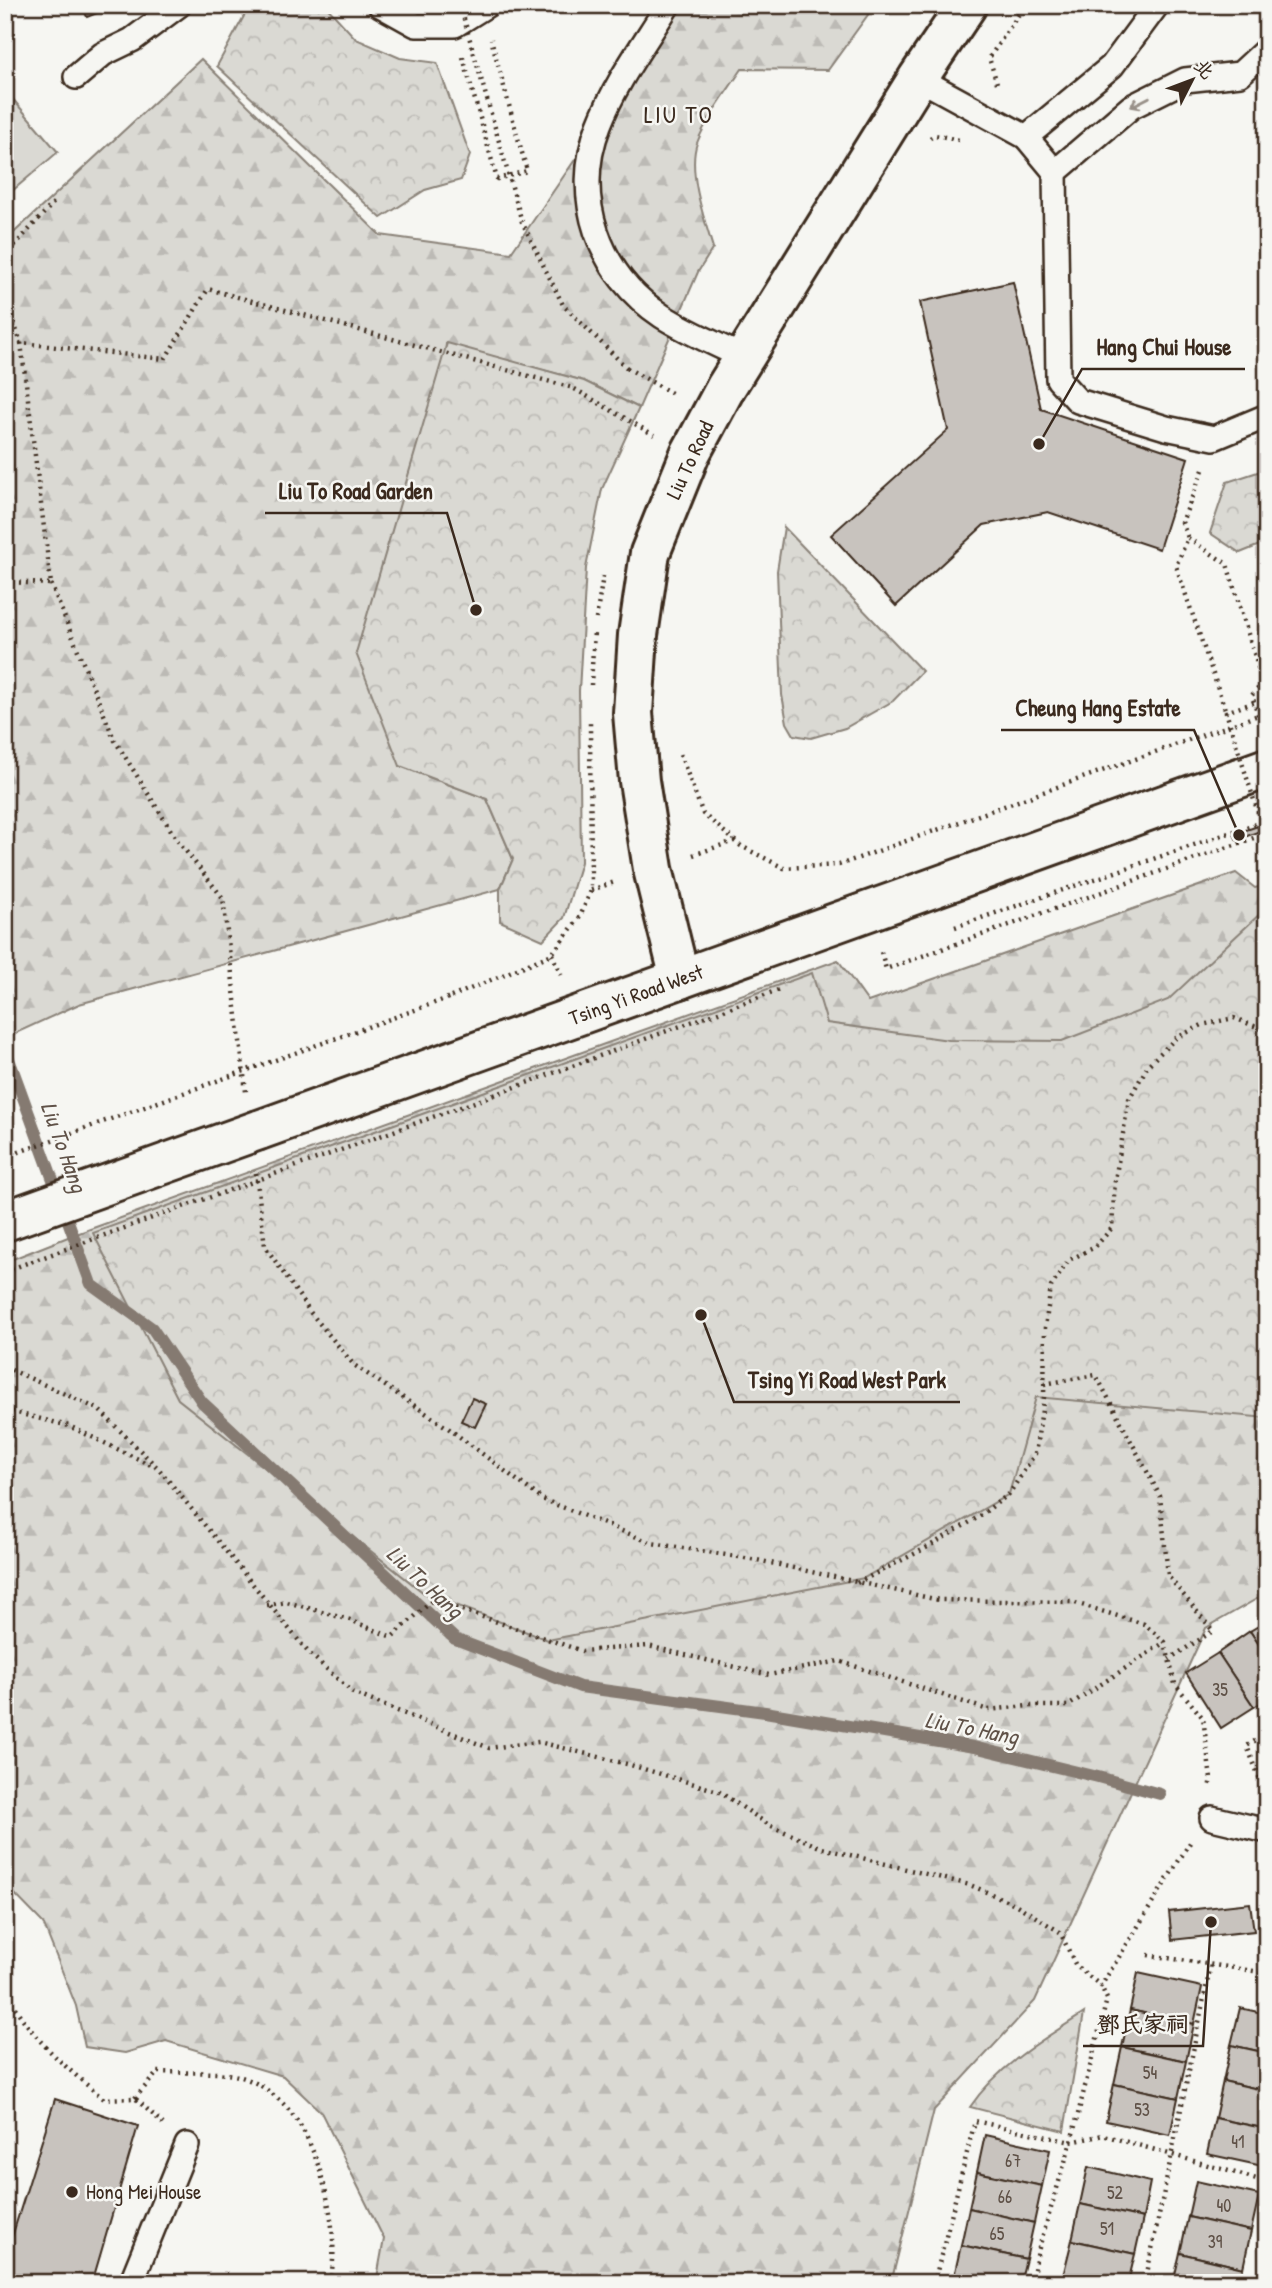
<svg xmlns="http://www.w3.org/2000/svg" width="1272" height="2288" viewBox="0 0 1272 2288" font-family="'Patrick Hand','LXGW WenKai TC',sans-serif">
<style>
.forest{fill:url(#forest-firs);stroke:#8a8278;stroke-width:2}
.park{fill:url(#park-crowns);stroke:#8a8278;stroke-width:2}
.pitch{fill:#dad9d3;stroke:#8a8278;stroke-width:2}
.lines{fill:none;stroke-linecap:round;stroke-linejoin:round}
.stream{stroke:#857a71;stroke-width:12}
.building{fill:#c8c3be;stroke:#3b2a1e;stroke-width:2}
.service-casing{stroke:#3b2a1e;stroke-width:28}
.minor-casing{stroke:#3b2a1e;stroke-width:44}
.secondary-casing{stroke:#3b2a1e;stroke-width:44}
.path{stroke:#3b2a1e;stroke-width:4.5;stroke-dasharray:2 5;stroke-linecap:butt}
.service{stroke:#f6f6f2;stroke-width:23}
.minor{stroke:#f6f6f2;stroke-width:38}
.secondary{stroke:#f6f6f2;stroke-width:38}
.secondary-bridge-casing{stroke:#3b2a1e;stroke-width:44;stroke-linecap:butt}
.path-bridge{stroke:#3b2a1e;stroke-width:4.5;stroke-dasharray:2 5;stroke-linecap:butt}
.secondary-bridge{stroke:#f6f6f2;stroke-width:38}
.oneway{stroke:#989088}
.poi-dot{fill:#3b2a1e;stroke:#f6f6f2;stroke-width:2.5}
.labels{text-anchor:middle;stroke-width:5;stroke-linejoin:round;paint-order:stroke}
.number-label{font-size:18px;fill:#5e5046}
.street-label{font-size:21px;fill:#3b2a1e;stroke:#f6f6f2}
.poi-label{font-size:21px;fill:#3b2a1e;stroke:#f6f6f2;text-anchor:start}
.water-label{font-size:23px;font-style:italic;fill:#605248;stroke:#f6f6f2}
.quarter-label{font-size:24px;letter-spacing:2px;fill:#3b2a1e;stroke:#f6f6f2}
.leader{fill:none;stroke:#3b2a1e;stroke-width:2.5}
.callout-dot{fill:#3b2a1e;stroke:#f6f6f2;stroke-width:2.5}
.callout-label{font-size:23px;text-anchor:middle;font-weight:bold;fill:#3b2a1e;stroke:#f6f6f2;stroke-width:5;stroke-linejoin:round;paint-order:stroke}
</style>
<defs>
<pattern id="forest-firs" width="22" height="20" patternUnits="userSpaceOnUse" patternTransform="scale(1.75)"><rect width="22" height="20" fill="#dad9d3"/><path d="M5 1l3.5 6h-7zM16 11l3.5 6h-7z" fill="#bcbab5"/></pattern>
<pattern id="park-crowns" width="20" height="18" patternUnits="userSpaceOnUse" patternTransform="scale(1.75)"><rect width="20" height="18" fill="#dad9d3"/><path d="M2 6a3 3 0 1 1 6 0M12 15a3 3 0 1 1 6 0" fill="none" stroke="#bcbab5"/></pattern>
</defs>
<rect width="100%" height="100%" fill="#f6f6f2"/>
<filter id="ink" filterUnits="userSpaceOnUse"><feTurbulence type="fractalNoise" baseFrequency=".0143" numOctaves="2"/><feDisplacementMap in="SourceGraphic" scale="14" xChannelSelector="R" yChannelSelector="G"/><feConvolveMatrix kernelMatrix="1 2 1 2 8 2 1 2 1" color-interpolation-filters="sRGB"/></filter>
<g filter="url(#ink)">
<!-- forest -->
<g class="forest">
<path d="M681 5H875L828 70 742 69C726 93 707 117 697 143 687 171 705 221 713 248L698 272 639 408 584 381 446 344 400 766 487 799 513 859 500 889 79 1004 5 1038V241L201 59 380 235 511 253Z"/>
<path d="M1236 873 1255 888 1267 885V1593L1206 1628 1035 2001 934 2110 891 2283H376L384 2239 321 2112 283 2076 166 2041 125 2053 85 2047 76 2006 43 1923 5 1884V1262L68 1237 838 960 868 1002Z"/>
</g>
<!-- park -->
<g class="park">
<path d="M250 5H325L356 39 400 58 437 63 470 155 461 180 425 190 381 218 217 66Z"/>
<path d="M447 343 584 381 639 408 602 489 586 568 579 691 581 862 564 918 543 940 500 921V889L513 859 487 799 400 766 356 653Z"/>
<path d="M1267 469V542L1240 553 1210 533 1227 482Z"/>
<path d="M784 527 922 671 893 701 845 728 811 738 794 735 787 723 782 695 777 571Z"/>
<path d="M1267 911V1418L1036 1397 1009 1494 864 1578 548 1640 424 1593 178 1399 93 1233 812 973 827 1023 949 1040 1062 1041 1168 1000 1262 912Z"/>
<path d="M1084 2013 1064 2131 970 2107C998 2066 1043 2039 1084 2013Z"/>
</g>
<!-- pitch -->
<path class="pitch" d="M5 90 58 152 5 197Z"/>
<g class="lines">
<!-- stream -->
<path class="stream" d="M5 1048 91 1284 152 1328 202 1402 455 1639 580 1687 765 1712 974 1747 1098 1777 1160 1794"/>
</g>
<!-- building -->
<g class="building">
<path d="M82 5H117L87 17Z"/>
<path d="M1013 282 1041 409 1188 458 1159 549 1048 512 984 525 896 606 831 535 948 430 920 302Z"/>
<path d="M1258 826 1260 831 1237 840 1234 834Z"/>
<path d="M472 1398 486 1404 475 1427 461 1421Z"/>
<path d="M1267 1621V1657L1250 1631Z"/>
<path d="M1250 1631 1267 1657V1699L1254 1707 1218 1653Z"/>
<path d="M1218 1653 1254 1707 1221 1728 1186 1673Z"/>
<path d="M1250 1903 1254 1931 1172 1940 1169 1912Z"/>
<path d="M1138 1973 1202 1987 1194 2024 1130 2010Z"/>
<path d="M1240 2008 1267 2014V2053L1231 2045Z"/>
<path d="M1130 2010 1194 2024 1186 2061 1122 2047Z"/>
<path d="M1231 2045 1267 2053V2091L1223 2081Z"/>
<path d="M1122 2047 1186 2061 1178 2098 1114 2084Z"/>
<path d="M1223 2081 1267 2091V2129L1215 2118Z"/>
<path d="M1114 2084 1178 2098 1170 2135 1106 2121Z"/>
<path d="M55 2099 138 2126 92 2283H5V2259Z"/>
<path d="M1215 2118 1267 2129V2167L1207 2154Z"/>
<path d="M985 2135 1050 2150 1042 2186 977 2172Z"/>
<path d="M1088 2167 1150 2182 1143 2218 1080 2204Z"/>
<path d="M977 2172 1042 2186 1034 2223 969 2208Z"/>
<path d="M1196 2181 1259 2195 1251 2231 1188 2217Z"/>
<path d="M1080 2204 1143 2218 1135 2254 1072 2240Z"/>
<path d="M969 2208 1034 2223 1026 2259 961 2245Z"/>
<path d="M1188 2217 1251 2231 1243 2268 1180 2253Z"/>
<path d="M1072 2240 1135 2254 1128 2283H1092L1063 2276Z"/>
<path d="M961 2245 1026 2259 1020 2283 953 2281Z"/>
<path d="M1180 2253 1243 2268 1240 2283H1173Z"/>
<path d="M1063 2276 1092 2283H1062Z"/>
</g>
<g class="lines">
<defs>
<g id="service">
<path d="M380 5 416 25H455L487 5"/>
<path d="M668 5C644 44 615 83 599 125 571 197 599 275 662 316 687 332 716 344 743 357"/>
<path d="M76 77 103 54 132 40 179 5"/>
<path d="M918 78 1026 137 1055 172 1058 379 1078 401 1166 428 1214 438 1267 416"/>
<path d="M1026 137 1112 66 1157 5"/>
<path d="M1055 172 1131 107 1185 80 1240 74 1267 49"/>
<path d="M1212 1818 1267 1831"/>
<path d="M131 2283 187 2145"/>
</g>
<path id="minor" d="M680 979 653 869 639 781 633 713 638 635 650 553 690 454 726 387 918 78 967 5"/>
<path id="secondary" d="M259 1130 1267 768"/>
</defs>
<!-- service casing -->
<use href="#service" class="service-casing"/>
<!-- minor casing -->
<use href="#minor" class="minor-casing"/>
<!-- secondary casing -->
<use href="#secondary" class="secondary-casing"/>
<!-- path -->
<g class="path">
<path d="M463 57 497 179 527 171 491 39"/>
<path d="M997 83 989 58 1025 5"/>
<path d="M930 138 935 135 959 140"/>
<path d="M5 256 56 200"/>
<path d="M5 296 21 343"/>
<path d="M627 368 675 395"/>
<path d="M1203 470 1182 522 1188 538 1176 566 1226 712"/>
<path d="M1188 538 1227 564 1267 697"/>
<path d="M5 582 51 584 21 343 165 359 208 289 573 388 654 435"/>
<path d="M51 584 114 739 177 840 223 898 246 1092"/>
<path d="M596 619 603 576"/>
<path d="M591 685 594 631"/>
<path d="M1258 715 1252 695 1262 684"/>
<path d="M680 754 703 814 741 846 784 868 839 865 1267 712"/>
<path d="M693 855 734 841"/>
<path d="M591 890 615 882"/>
<path d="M955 927 1267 820"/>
<path d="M881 952 886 969 1265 834"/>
<path d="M552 954 563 979"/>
<path d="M451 997 552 954 580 917 591 890 590 722"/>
<path d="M494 1095 778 990"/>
<path d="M256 1173 265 1246 310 1312 354 1365 448 1428 542 1499 652 1543 757 1560 939 1600 1072 1602 1144 1624 1165 1642 1175 1684 1203 1718 1211 1779 1209 1788"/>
<path d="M5 1367 98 1409 159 1469 308 1652 353 1693 489 1748 539 1742 627 1764 718 1791 769 1825 822 1848 970 1885 1015 1904 1060 1932 1076 1966 1101 1986 1191 1841"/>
<path d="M1044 1384 1096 1375 1160 1496 1168 1576 1213 1631 1169 1659"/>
<path d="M5 1410 69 1426 155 1467"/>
<path d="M857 1583 926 1548 977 1518 1009 1494 1035 1454 1044 1397 1045 1327 1051 1287 1069 1260 1095 1247 1112 1228 1115 1180 1129 1099 1149 1064 1176 1038 1202 1025 1234 1018 1267 1031"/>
<path d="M267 1605 287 1602 350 1620 392 1637 433 1600 582 1651 648 1646 769 1675 839 1661 988 1710 1027 1706H1068L1165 1642"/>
<path d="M1262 1798 1263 1787 1247 1746 1267 1733"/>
<path d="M1148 1955 1267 1973"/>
<path d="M5 1989C26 2034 66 2068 104 2099L135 2098 163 2124"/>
<path d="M5 2019 15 2011"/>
<path d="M135 2098 158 2072C178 2073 220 2071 238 2076 260 2082 279 2097 293 2115 321 2150 343 2240 329 2283"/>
<path d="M934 2283 975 2121 1071 2142 1107 1999 1101 1986"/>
<path d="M1031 2283 1038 2251 1071 2142 1103 2135 1267 2182"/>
<path d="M1145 2283 1211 1964"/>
<path d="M1260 2283 1267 2251"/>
</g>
<!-- service -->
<use href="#service" class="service"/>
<!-- minor -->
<use href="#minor" class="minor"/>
<!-- secondary -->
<use href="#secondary" class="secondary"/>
<defs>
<path id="secondary-bridge" d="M5 1221 259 1130"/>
</defs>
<!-- secondary-bridge casing -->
<use href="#secondary-bridge" class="secondary-bridge-casing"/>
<!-- path-bridge -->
<g class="path-bridge">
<path d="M460 5 522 222 563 305 627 368"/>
<path d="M1267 698 1226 712 1267 841"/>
<path d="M5 1157 451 997"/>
<path d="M5 1271 494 1095"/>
</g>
<!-- secondary-bridge -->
<use href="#secondary-bridge" class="secondary-bridge"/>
</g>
<!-- one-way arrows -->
<defs><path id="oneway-shaft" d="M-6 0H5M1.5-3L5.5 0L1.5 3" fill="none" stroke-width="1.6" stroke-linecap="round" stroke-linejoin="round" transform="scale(1.75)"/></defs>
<use class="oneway" href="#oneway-shaft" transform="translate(1140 102) rotate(153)"/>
</g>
<!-- markers -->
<circle class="poi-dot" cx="72" cy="2192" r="7"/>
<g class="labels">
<!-- number labels -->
<g class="number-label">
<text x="1220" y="1696">35</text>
<text x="1150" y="2079">54</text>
<text x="1142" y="2116">53</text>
<text x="1238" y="2148">41</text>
<text x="1013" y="2167">67</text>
<text x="1115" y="2199">52</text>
<text x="1005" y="2203">66</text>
<text x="1224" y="2212">40</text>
<text x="1107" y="2235">51</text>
<text x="997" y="2240">65</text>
<text x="1215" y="2248">39</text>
</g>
<!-- street labels -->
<g class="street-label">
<text transform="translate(690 460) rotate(-65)" y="7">Liu To Road</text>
<text transform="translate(636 995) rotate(-20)" y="7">Tsing Yi Road West</text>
</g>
<!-- poi labels -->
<g class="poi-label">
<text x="86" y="2199">Hong Mei House</text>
</g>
<!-- water labels -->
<g class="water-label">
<text transform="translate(64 1147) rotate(70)" y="8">Liu To Hang</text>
<text transform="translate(425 1582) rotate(43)" y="8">Liu To Hang</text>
<text transform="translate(972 1728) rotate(11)" y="8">Liu To Hang</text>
</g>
<!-- quarter labels -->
<g class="quarter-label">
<text x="679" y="123">LIU TO</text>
</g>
</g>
<!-- callouts -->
<path class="leader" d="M1039 444L1082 369H1245M476 610L447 513H265M1239 835L1194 730H1001M701 1315L734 1402H960M1211 1922L1203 2046H1083"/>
<g class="callout-dot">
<circle cx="1039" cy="444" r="7"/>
<circle cx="476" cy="610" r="7"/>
<circle cx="1239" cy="835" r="7"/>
<circle cx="701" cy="1315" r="7"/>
<circle cx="1211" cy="1922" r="7"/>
</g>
<g class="callout-label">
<text x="1164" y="355">Hang Chui House</text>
<text x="356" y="499">Liu To Road Garden</text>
<text x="1098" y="716">Cheung Hang Estate</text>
<text x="847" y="1388">Tsing Yi Road West Park</text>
<text x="1143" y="2032">鄧氏家祠</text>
</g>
<!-- margin -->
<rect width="1272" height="2288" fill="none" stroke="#f6f6f2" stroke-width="28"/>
<rect x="14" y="14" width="1244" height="2260" fill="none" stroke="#3b2a1e" stroke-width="2.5" filter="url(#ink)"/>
<!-- north arrow -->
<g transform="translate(1192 80) rotate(48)" stroke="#f6f6f2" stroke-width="5" paint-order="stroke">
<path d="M0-5L12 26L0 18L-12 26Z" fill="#3b2a1e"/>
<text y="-10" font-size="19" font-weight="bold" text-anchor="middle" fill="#3b2a1e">北</text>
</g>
</svg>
